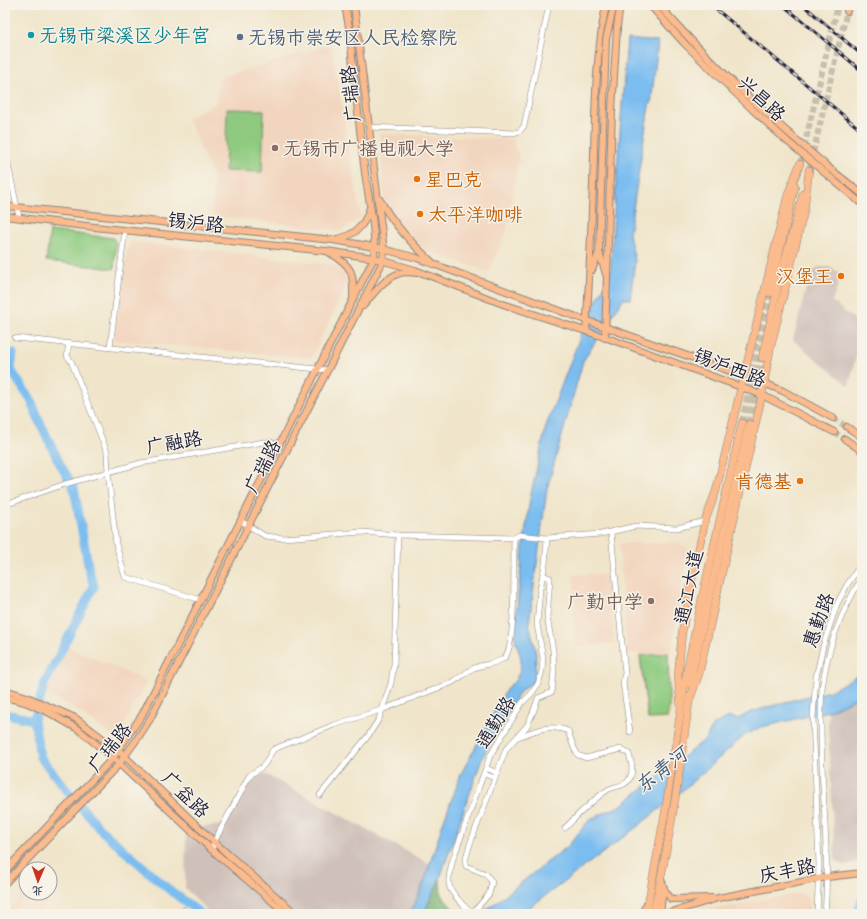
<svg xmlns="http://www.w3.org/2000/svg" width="867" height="919" viewBox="0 0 867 919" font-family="Caveat,'LXGW WenKai TC',sans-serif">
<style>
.built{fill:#f2d5be}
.industrial{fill:#cfc1ba}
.green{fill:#8dca7f;stroke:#58765d}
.forest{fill:#72ae6e;stroke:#4a6854}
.water{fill:#7bbdf0;stroke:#4e7096}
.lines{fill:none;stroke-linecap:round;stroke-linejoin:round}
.stream{stroke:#7bbdf0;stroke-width:1.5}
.river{stroke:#7bbdf0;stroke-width:9}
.major-tunnel{stroke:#c7bead;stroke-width:6;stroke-dasharray:6 3;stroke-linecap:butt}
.highway-tunnel{stroke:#c7bead;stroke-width:7;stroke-dasharray:7 3.5;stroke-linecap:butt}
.minor-casing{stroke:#898482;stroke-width:6}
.major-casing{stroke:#898482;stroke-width:8}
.highway-casing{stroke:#898482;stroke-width:8}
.minor{stroke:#fff;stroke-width:5}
.major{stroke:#fbbb8c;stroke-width:6}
.highway{stroke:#fbbb8c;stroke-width:7}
.rail-casing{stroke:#22223b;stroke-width:3}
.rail{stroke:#f7f3e8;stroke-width:1.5;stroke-dasharray:4.5;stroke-linecap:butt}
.major-bridge-casing{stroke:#898482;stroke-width:8;stroke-linecap:butt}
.major-bridge{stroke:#fbbb8c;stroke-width:6}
.culture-dot{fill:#0f9aa8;stroke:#f7f3e8;stroke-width:1.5}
.service-dot{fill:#5c6f8a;stroke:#f7f3e8;stroke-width:1.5}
.education-dot{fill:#8d6e63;stroke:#f7f3e8;stroke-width:1.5}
.food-dot{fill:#e8710a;stroke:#f7f3e8;stroke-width:1.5}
.labels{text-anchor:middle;stroke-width:3;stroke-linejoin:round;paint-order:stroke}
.culture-label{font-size:19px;fill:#0d838f;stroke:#f7f3e8;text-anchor:start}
.service-label{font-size:19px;fill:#4e5e75;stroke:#f7f3e8;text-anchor:start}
.street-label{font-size:19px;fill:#22223b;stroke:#f7f3e8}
.education-label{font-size:19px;fill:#785e54;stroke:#f7f3e8;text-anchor:start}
.food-label{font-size:19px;fill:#c56008;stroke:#f7f3e8;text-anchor:start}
.water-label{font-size:20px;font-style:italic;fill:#41587a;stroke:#f7f3e8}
</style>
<rect width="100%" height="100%" fill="#f7f3e8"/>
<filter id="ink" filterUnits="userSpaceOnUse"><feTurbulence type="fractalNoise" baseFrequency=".025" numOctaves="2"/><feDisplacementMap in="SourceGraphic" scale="8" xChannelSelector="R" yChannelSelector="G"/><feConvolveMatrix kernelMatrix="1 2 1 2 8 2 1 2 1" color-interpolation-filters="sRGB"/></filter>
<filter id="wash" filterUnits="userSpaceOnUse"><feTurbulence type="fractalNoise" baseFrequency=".012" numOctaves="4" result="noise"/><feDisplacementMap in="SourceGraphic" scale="16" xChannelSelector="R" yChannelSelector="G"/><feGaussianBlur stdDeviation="0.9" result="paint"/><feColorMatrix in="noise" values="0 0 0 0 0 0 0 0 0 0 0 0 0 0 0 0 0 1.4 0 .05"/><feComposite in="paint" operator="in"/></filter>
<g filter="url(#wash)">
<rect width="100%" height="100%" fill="#f0e5ca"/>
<!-- built -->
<g class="built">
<path d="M331 45 361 218 340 231 212 215 214 179 187 118 216 103 221 77Z"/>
<path d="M379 134 512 139 519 157 507 229 489 272 423 249 391 214 385 200Z"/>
<path d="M129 241 333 265 343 271 347 280 342 296 311 358 114 340Z"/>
<path d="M679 542 688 550 670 657 671 709 669 720H647L638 653 627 654 619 544Z"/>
<path d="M606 574 614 643 575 646 573 615 576 608 573 575Z"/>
<path d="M68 647 147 681 117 737 102 729 71 706 46 695Z"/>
<path d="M50 876 60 882 39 914H6L26 891V893H50Z"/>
<path d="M801 893 805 895 809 901 808 914H689Z"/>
</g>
<!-- industrial -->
<g class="industrial">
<path d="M819 267H830L839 272 838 286 832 301 862 326V331L849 386 793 340 810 273Z"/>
<path d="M862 695V861L843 865 835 859 828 727 829 711Z"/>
<path d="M265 774 430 864 415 904 409 914H210L185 888 186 828 223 825 253 775Z"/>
</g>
<!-- green -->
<g class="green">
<path d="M227 109 264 110 262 172 225 171Z"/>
<path d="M50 231 113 238 116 243 114 269 46 261Z"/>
<path d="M668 653 669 708 667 718 648 719 640 656Z"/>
</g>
<!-- forest -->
<path class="forest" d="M440 878 441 895 458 914H424Z"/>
<!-- water -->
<g class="water">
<path d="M627 39 658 42 651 104 649 106 629 234 635 261 630 299H623L583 361 547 489 529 623 536 653 535 677 532 683 521 690 483 756 440 878 423 914H409L415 904 425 879 443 823 461 774 507 688 515 681 520 671 521 658 514 635 523 548 530 499 546 426 590 311 610 277 615 197Z"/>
<path d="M862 673V695L829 711 762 727 745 735 683 790 637 827 521 914H481L568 846 590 819 620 806 707 738 712 726 729 717 738 719 751 712 789 701 830 691Z"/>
</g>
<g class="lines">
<!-- stream -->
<path class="stream" d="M179 914 188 904"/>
<!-- river -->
<g class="river">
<path d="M13 353 11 370 32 402 37 416 60 464 74 488 89 570 94 586 44 685 34 720 40 757 65 788 101 830 166 887 201 914"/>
<path d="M5 714 34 720"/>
<path d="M857 914 862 900"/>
</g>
</g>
</g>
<g filter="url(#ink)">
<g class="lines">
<!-- major-tunnel -->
<g class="major-tunnel">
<path d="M800 164 838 5"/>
<path d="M809 170 847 11"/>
<path d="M833 418 847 427"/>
<path d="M834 432 845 439"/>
</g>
<!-- highway-tunnel -->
<g class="highway-tunnel">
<path d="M742 423 770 293"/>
<path d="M749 424 762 358"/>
</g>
<defs>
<g id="minor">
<path d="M369 127 514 133 520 131 524 126 549 5"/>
<path d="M5 150 19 217"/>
<path d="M15 338 327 370"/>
<path d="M69 343 67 356 71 361 107 452 108 472 116 544 125 577 201 600"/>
<path d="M110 347 125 230"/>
<path d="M5 505 65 484 141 463 264 442H271L279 445"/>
<path d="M241 521 265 536 283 538 362 532 398 535 514 538 519 535 547 538 601 534 636 526 677 528 705 521"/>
<path d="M611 533 625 673 623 683 630 732"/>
<path d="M518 737C535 731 550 723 568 731L574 748 578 755 586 758 621 749 629 754C631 762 634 769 630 778 625 788 614 785 606 791 591 801 578 815 565 828"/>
<path d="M486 768 497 773"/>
<path d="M484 774 495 778"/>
<path d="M320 795 368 736 379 719 391 683 394 664 398 535"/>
<path d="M212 850 214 842 249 776C253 772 259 770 263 766 268 761 269 754 274 749L334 725 384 709 451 683C459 679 465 673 472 669 481 664 495 665 504 658 517 649 513 558 514 538"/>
<path d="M472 914C466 907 450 894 449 884 448 876 451 867 453 859L490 756 522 703 532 693 538 684 542 671 543 658 537 624 540 589 545 565 547 538"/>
<path d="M472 914 489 894 492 882 486 874 466 866 465 861 470 844 506 749 527 726 534 710 538 698 552 692 554 670 553 650 547 617 550 578 543 575"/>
<path d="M817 914 819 864 813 717 816 677 823 646 837 604 847 585 862 563"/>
<path d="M825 914C829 865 824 814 822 765 821 740 820 714 822 689 827 650 841 611 862 578"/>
</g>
<g id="major">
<path d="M650 5 685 44 752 109 787 141"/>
<path d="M659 5C700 52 745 95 792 136"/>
<path d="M847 11 848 5"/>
<path d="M829 168 862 194"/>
<path d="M825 173 862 204"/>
<path d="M380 200C393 224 412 244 432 262"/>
<path d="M5 206 333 240 375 247 417 258 574 316 764 383 783 391 833 418"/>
<path d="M5 216 94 227 326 251 374 258 415 270 503 304 610 339 741 387 762 395 834 432"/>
<path d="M337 239C356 235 364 226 370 208"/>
<path d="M330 253C353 266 354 273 353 299"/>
<path d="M592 270 599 252 607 277 605 338"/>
<path d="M607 277 612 110 617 27 620 5"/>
<path d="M363 306C374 293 388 273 406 272 410 272 415 273 419 273"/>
<path d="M586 331C590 273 592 214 594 156 595 105 596 55 606 5"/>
<path d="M847 427 862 437"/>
<path d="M845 439 862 451"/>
<path d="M5 690 27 697 75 718 118 750 214 842 296 914"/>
<path d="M5 697 25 702 48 712 78 729 113 758 212 850 287 914"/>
<path d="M5 871 113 758 142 715 374 258C376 229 369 201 365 173 359 124 354 75 349 27L345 5"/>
<path d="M661 879 665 891 671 899 712 898"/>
<path d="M5 883 119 764 137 739 150 719 383 261 384 250 354 5"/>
<path d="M641 914 647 904"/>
<path d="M660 914 663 888"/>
<path d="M665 914 718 898 827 877 862 873"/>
</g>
<g id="highway">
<path d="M770 293 795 186"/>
<path d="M762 358 779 282 803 194"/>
<path d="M691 685 693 668 703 624 749 424"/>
<path d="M690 699 699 674 762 395 770 350 804 211 809 170"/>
<path d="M681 709 678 676 682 633 693 574 705 521 716 491 788 194 800 164"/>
<path d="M646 914 665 813 687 669 704 589 742 423"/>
<path d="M653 914C670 841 680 769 690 695"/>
</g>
</defs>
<!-- minor casing -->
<use href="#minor" class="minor-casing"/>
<!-- major casing -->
<use href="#major" class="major-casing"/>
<!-- highway casing -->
<use href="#highway" class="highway-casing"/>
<!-- minor -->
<use href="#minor" class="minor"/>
<!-- major -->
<use href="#major" class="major"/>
<!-- highway -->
<use href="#highway" class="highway"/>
<defs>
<g id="rail">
<path d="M711 5 862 131"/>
<path d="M783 5 862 71"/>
<path d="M803 5 862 55"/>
</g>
</defs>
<!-- rail casing -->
<use href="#rail" class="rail-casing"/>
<!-- rail -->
<use href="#rail" class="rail"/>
<defs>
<g id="major-bridge">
<path d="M792 136 829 168"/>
<path d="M787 141 825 173"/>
<path d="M599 252 606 39 614 5"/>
</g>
</defs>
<!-- major-bridge casing -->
<use href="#major-bridge" class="major-bridge-casing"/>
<!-- major-bridge -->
<use href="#major-bridge" class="major-bridge"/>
</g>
</g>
<!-- markers -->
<circle class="culture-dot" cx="31" cy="35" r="4"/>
<circle class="service-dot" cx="240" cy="37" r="4"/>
<g class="education-dot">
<circle cx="275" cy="148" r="4"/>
<circle cx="651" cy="601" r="4"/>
</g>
<g class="food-dot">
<circle cx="417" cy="179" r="4"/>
<circle cx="420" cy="214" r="4"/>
<circle cx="841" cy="276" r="4"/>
<circle cx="800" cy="481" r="4"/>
</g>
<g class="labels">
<!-- culture labels -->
<g class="culture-label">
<text x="39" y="42">无锡市梁溪区少年宫</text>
</g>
<!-- service labels -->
<g class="service-label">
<text x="248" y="44">无锡市崇安区人民检察院</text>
</g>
<!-- street labels -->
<g class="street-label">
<text transform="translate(350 94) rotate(-96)" y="7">广瑞路</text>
<text transform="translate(762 98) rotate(43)" y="7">兴昌路</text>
<text transform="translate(196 222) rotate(6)" y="7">锡沪路</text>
<text transform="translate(730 367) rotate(21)" y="7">锡沪西路</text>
<text transform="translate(174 442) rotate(-10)" y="7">广融路</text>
<text transform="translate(262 466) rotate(-63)" y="7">广瑞路</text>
<text transform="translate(688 587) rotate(-78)" y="7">通江大道</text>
<text transform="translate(818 620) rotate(-70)" y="7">惠勤路</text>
<text transform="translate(495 722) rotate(-59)" y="7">通勤路</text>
<text transform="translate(109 747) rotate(-51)" y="7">广瑞路</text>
<text transform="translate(186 794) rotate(44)" y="7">广益路</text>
<text transform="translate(787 870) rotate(-11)" y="7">庆丰路</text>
</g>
<!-- education labels -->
<g class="education-label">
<text x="283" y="155">无锡市广播电视大学</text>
<text x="643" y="608" text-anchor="end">广勤中学</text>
</g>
<!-- food labels -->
<g class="food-label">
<text x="425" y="186">星巴克</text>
<text x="428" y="221">太平洋咖啡</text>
<text x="833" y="283" text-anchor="end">汉堡王</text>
<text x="792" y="488" text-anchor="end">肯德基</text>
</g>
<!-- water labels -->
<g class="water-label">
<text transform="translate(661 770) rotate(-38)" y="7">东青河</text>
</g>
</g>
<!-- margin -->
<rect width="867" height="919" fill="none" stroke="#f7f3e8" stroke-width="20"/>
<!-- north arrow -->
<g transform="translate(38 881) rotate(182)"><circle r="19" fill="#f7f3e8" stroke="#a29fa3"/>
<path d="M0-3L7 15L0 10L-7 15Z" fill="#c8321e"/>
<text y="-6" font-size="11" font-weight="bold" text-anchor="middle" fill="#22223b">北</text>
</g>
</svg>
